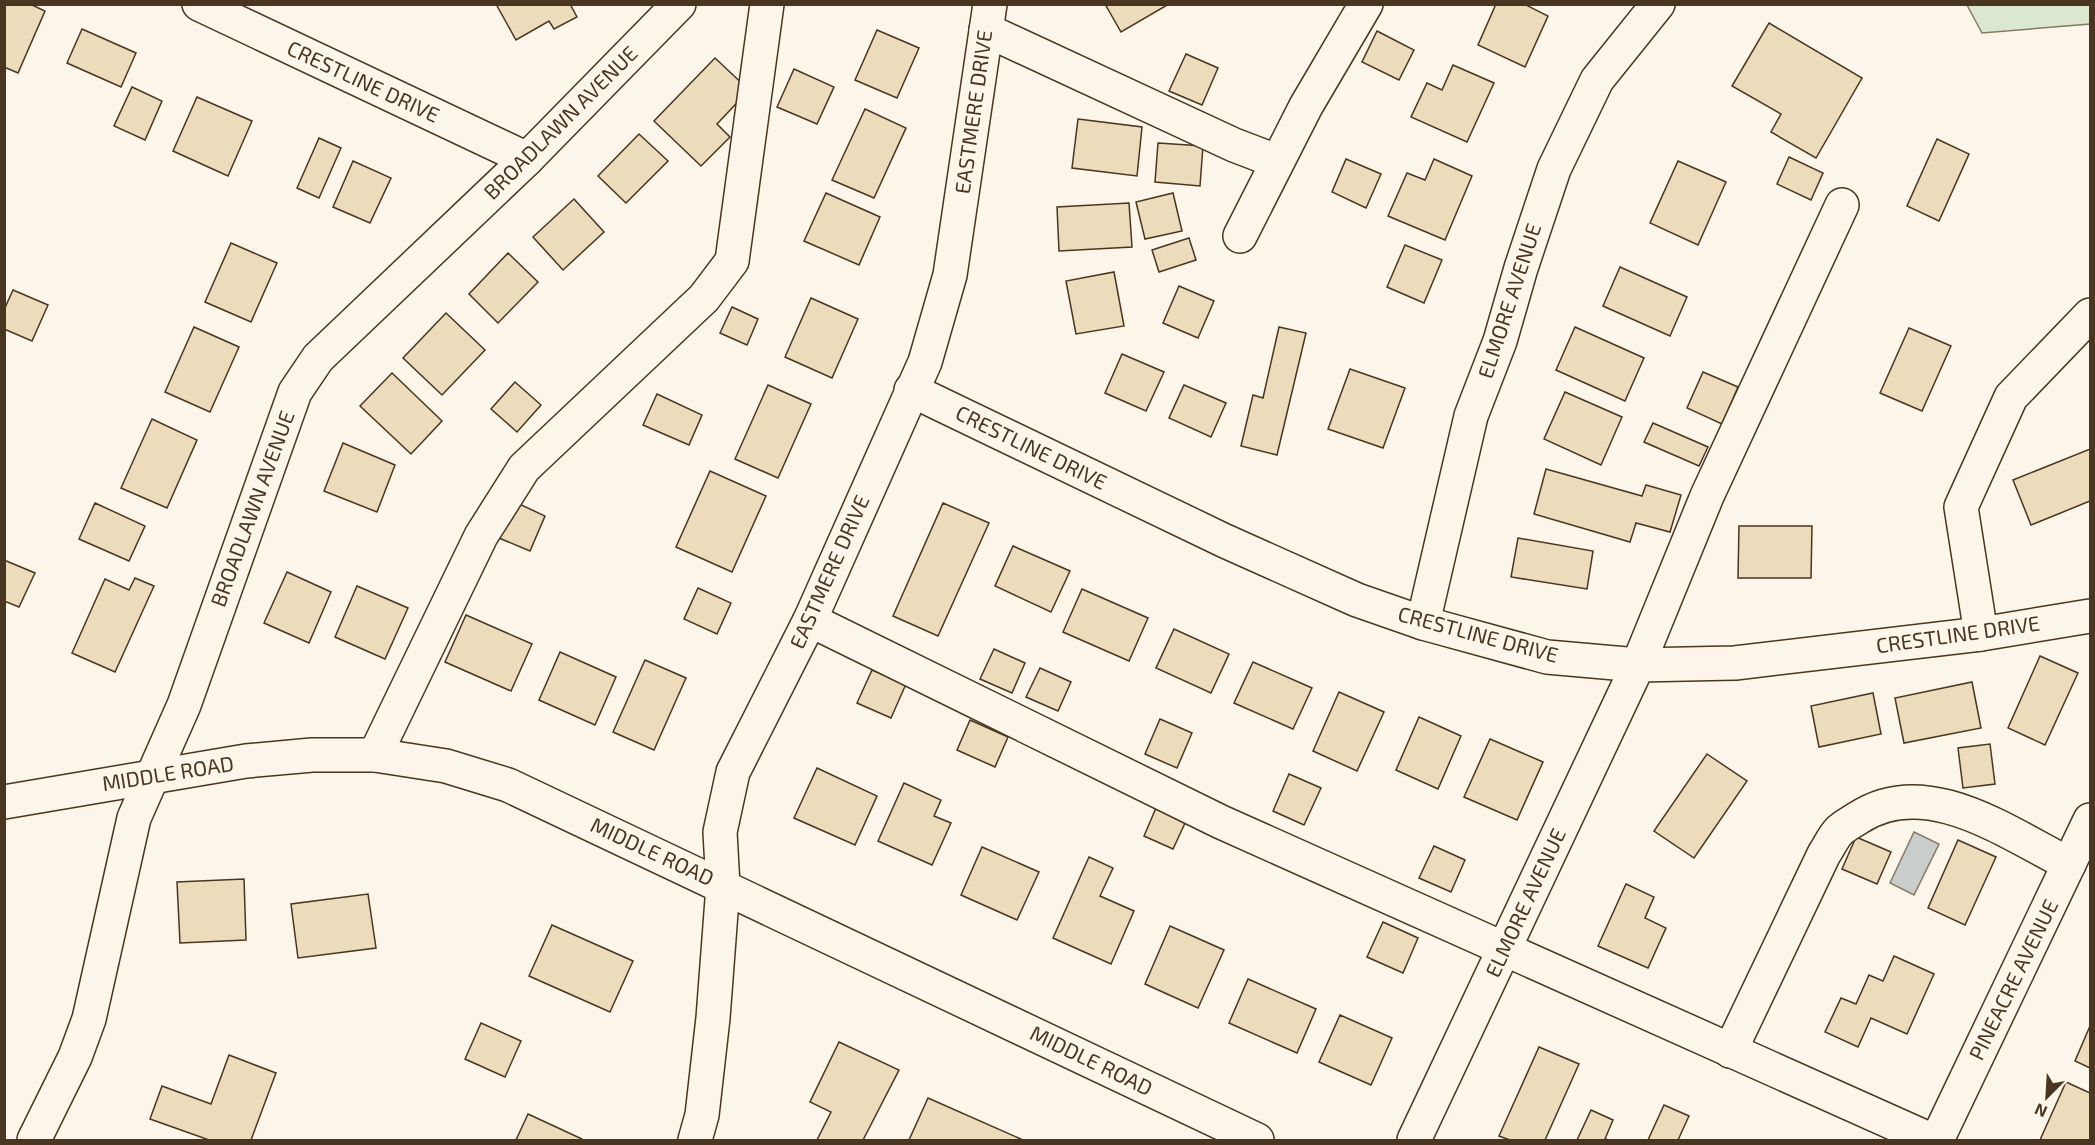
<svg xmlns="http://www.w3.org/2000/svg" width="2095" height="1145" viewBox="0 0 2095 1145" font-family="'Exo 2',sans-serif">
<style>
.green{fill:#dce7d0;stroke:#887966;stroke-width:1.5}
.water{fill:#c9cecd;stroke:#887966;stroke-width:1.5}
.building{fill:#ecdcbc;stroke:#4a3520;stroke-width:1.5}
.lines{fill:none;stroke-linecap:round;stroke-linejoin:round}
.minor-casing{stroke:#4a3520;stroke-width:36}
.minor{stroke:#fbf6e9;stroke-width:33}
.labels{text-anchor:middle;stroke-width:4.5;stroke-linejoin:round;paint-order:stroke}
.street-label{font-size:21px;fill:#4a3520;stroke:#fbf6e9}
</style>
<rect width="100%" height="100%" fill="#fbf6e9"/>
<!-- green -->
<path class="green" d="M1967 5H2090V24L1982 33Z"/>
<!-- water -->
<path class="water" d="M1914 832 1939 844 1914 895 1890 883Z"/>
<!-- building -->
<g class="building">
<path d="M4 4H30L45 11 18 73 4 67Z"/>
<path d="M496 4H570L577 17 554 29 549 21 516 40Z"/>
<path d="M1105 4H1169L1121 32Z"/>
<path d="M1496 4H1524L1548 16 1525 67 1478 45Z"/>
<path d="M1769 23 1862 78 1816 158 1771 132 1781 114 1732 86Z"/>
<path d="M82 29 136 53 121 87 67 63Z"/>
<path d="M877 30 919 48 897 98 855 80Z"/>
<path d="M1377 31 1414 50 1399 80 1362 62Z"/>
<path d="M1186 54 1218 68 1202 105 1169 91Z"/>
<path d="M715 58 749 90 717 124 730 137 701 166 654 121Z"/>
<path d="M1453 65 1494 83 1467 142 1411 117 1427 83 1442 90Z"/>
<path d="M794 69 834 87 817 124 777 107Z"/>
<path d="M132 87 162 101 145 140 114 126Z"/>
<path d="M197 97 252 121 228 176 173 151Z"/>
<path d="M865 109 906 128 874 198 832 180Z"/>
<path d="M1078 119 1142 127 1137 176 1072 168Z"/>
<path d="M639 134 668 161 626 203 598 176Z"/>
<path d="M319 138 341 148 319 198 297 188Z"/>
<path d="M1937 139 1969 154 1939 221 1907 206Z"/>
<path d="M1158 143 1203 146 1200 186 1155 182Z"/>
<path d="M1789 157 1823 173 1811 200 1777 184Z"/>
<path d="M1346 159 1381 174 1366 208 1332 192Z"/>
<path d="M1434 159 1472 176 1445 240 1388 216 1407 173 1425 180Z"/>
<path d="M353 161 391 178 370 223 333 207Z"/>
<path d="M1678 161 1726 182 1698 245 1650 223Z"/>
<path d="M826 193 880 217 859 265 804 241Z"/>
<path d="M1173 193 1182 231 1145 239 1136 202Z"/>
<path d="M574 199 604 232 563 270 533 237Z"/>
<path d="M1129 203 1132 247 1059 251 1057 207Z"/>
<path d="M1189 238 1196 260 1159 272 1152 250Z"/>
<path d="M231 243 277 263 251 322 205 302Z"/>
<path d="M1405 245 1442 260 1424 303 1387 287Z"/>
<path d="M508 253 538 282 498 323 469 294Z"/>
<path d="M1620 267 1687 297 1670 336 1603 306Z"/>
<path d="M1114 272 1124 326 1076 334 1066 281Z"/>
<path d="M1179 286 1214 301 1198 338 1163 323Z"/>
<path d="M13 290 48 305 32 341 4 329V310Z"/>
<path d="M811 298 858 319 832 378 785 357Z"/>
<path d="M732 307 758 319 747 345 720 333Z"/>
<path d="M446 313 485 350 442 395 403 358Z"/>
<path d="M194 327 239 347 210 412 165 392Z"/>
<path d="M1279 327 1306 333 1277 455 1241 446 1253 395 1263 398Z"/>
<path d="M1575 327 1644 358 1625 401 1556 370Z"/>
<path d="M1909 328 1951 346 1922 411 1880 393Z"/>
<path d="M1122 354 1164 372 1146 411 1105 393Z"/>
<path d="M1350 369 1405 388 1383 448 1328 429Z"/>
<path d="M1703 372 1738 387 1722 424 1687 408Z"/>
<path d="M392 373 442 421 411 454 360 406Z"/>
<path d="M515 382 541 405 517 432 491 409Z"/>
<path d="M768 385 811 404 778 478 735 459Z"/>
<path d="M1184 385 1226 403 1211 437 1169 418Z"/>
<path d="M1565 392 1622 417 1601 465 1544 439Z"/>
<path d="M657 394 702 415 689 445 643 425Z"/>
<path d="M152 419 197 440 167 508 121 488Z"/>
<path d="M1653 423 1708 447 1699 466 1644 442Z"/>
<path d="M343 443 395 465 377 512 324 491Z"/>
<path d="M2090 449V501L2031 525 2013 480Z"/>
<path d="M1546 469 1642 496 1646 485 1681 495 1670 532 1636 523 1630 542 1534 514Z"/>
<path d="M710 471 766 496 732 572 676 547Z"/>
<path d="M515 502 545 516 530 551 499 538Z"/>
<path d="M95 503 145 526 129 561 79 539Z"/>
<path d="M943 503 989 523 938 636 893 616Z"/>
<path d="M1739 526H1812L1811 578H1738Z"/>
<path d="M1518 538 1593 551 1587 589 1511 577Z"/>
<path d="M1013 546 1070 571 1051 612 995 586Z"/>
<path d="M4 560 35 573 19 607 4 601Z"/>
<path d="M287 572 331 592 309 643 264 623Z"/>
<path d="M135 578 154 586 115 672 72 653 105 579 129 590Z"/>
<path d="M357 586 408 608 385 659 335 637Z"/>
<path d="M698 588 731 603 717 634 684 619Z"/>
<path d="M1082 589 1148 618 1129 661 1063 632Z"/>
<path d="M466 615 532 644 511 691 445 662Z"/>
<path d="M1174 629 1229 654 1211 693 1156 668Z"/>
<path d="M994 649 1025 663 1012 693 980 679Z"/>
<path d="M560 652 616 677 595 725 539 700Z"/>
<path d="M2040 656 2078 673 2045 745 2008 728Z"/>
<path d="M645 660 686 678 654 750 613 732Z"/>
<path d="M1253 662 1312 688 1293 729 1234 703Z"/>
<path d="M1040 668 1071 682 1058 711 1026 697Z"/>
<path d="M872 670 906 684 891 718 857 703Z"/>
<path d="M1972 682 1981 728 1904 743 1895 698Z"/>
<path d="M1339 692 1384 712 1357 771 1313 751Z"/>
<path d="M1873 693 1881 734 1819 747 1811 706Z"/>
<path d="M1419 717 1461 736 1438 789 1396 770Z"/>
<path d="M1160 719 1192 733 1177 768 1145 754Z"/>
<path d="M970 720 1008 737 995 767 957 750Z"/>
<path d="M1490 739 1543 762 1517 820 1464 797Z"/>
<path d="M1990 744 1995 784 1963 788 1958 748Z"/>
<path d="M1707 754 1747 781 1694 858 1654 831Z"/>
<path d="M817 768 877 796 855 845 794 818Z"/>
<path d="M1289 774 1321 788 1304 825 1273 811Z"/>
<path d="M904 783 941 800 934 816 951 823 932 865 878 841Z"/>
<path d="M1156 808 1186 821 1173 849 1144 836Z"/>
<path d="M1856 837 1891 852 1877 884 1842 869Z"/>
<path d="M1958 840 1996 857 1965 925 1928 908Z"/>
<path d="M1434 846 1465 860 1451 892 1419 878Z"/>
<path d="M982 847 1039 872 1017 920 961 895Z"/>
<path d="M1089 857 1113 868 1100 896 1134 911 1111 964 1053 938Z"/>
<path d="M244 879 246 940 180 943 177 882Z"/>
<path d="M1626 884 1654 897 1645 918 1666 928 1648 968 1598 946Z"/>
<path d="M368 894 376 948 298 958 291 904Z"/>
<path d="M1383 922 1418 938 1403 973 1367 957Z"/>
<path d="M552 925 633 961 610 1012 529 976Z"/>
<path d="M1170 926 1224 950 1198 1008 1145 984Z"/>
<path d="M1894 956 1934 974 1907 1034 1871 1018 1858 1047 1825 1032 1841 998 1856 1004 1869 975 1883 981Z"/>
<path d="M1248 979 1316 1009 1297 1053 1229 1023Z"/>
<path d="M1340 1015 1392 1038 1371 1085 1319 1062Z"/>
<path d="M481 1023 521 1041 505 1077 465 1059Z"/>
<path d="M2090 1026V1068L2075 1061Z"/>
<path d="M839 1042 899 1070 863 1140H817L831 1112 810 1102Z"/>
<path d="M1539 1047 1579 1064 1545 1140H1510L1499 1136Z"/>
<path d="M229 1055 276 1073 251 1140H209L150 1119 162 1086 211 1104Z"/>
<path d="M2066 1082 2090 1093V1140H2040Z"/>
<path d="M928 1098 1023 1140H909Z"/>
<path d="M1664 1105 1689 1116 1678 1140H1648Z"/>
<path d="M1591 1110 1613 1120 1605 1139 1609 1140H1577Z"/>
<path d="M528 1114 582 1139V1140H516Z"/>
</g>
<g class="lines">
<defs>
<g id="minor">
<path d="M199 4 527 159"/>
<path d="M986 30 1234 145 1276 161"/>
<path d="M1240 236 1306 106 1366 4"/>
<path d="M911 390 1225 541 1357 600 1423 623 1547 657 1638 665 1735 663 1981 634 2090 616"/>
<path d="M810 620 1221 822 1931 1140"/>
<path d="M1423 623 1471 416 1500 341 1521 268 1554 169 1597 80 1658 4"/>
<path d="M1981 634 1961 507 2011 397 2090 315"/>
<path d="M375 755 481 536 524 468 704 298 732 261 767 4"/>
<path d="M4 802 246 761 312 755H375L446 766 508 785 1257 1140"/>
<path d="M1730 1051 1824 854C1829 847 1833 837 1839 831 1844 826 1852 822 1858 818 1926 773 2007 833 2069 864"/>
<path d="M34 1140 75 1057 89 1019 134 818 184 705 295 392 318 358 527 159 679 4"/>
<path d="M695 1140 702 1115 713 1018 723 886 720 832 733 772 810 620 925 362 950 275 990 4"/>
<path d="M1414 1140 1638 665 1707 496 1842 205"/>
<path d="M1937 1140 2090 820"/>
</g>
</defs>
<!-- minor casing -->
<use href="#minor" class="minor-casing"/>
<!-- minor -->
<use href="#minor" class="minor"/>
</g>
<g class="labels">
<!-- street labels -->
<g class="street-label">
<text transform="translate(363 82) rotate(25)" y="7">CRESTLINE DRIVE</text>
<text transform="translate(974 112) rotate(-82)" y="7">EASTMERE DRIVE</text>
<text transform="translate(561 123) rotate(-45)" y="7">BROADLAWN AVENUE</text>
<text transform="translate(1510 301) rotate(-72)" y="7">ELMORE AVENUE</text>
<text transform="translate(1031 448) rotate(26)" y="7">CRESTLINE DRIVE</text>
<text transform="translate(253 509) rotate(-70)" y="7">BROADLAWN AVENUE</text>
<text transform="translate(830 572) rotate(-66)" y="7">EASTMERE DRIVE</text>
<text transform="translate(1478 635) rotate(15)" y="7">CRESTLINE DRIVE</text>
<text transform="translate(1958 635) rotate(-8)" y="7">CRESTLINE DRIVE</text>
<text transform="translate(168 774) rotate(-9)" y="7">MIDDLE ROAD</text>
<text transform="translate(652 852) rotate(25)" y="7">MIDDLE ROAD</text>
<text transform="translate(1526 903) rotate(-65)" y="7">ELMORE AVENUE</text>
<text transform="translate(2014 980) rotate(-64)" y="7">PINEACRE AVENUE</text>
<text transform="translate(1091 1061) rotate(26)" y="7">MIDDLE ROAD</text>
</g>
</g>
<!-- border -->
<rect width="2095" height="1145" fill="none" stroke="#4a3520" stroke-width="12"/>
<!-- north arrow -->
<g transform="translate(2047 1097) rotate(204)" stroke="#fbf6e9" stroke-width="4.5" paint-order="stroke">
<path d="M0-4.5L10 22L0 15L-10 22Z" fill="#4a3520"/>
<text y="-9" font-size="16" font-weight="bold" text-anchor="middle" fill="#4a3520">N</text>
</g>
</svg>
